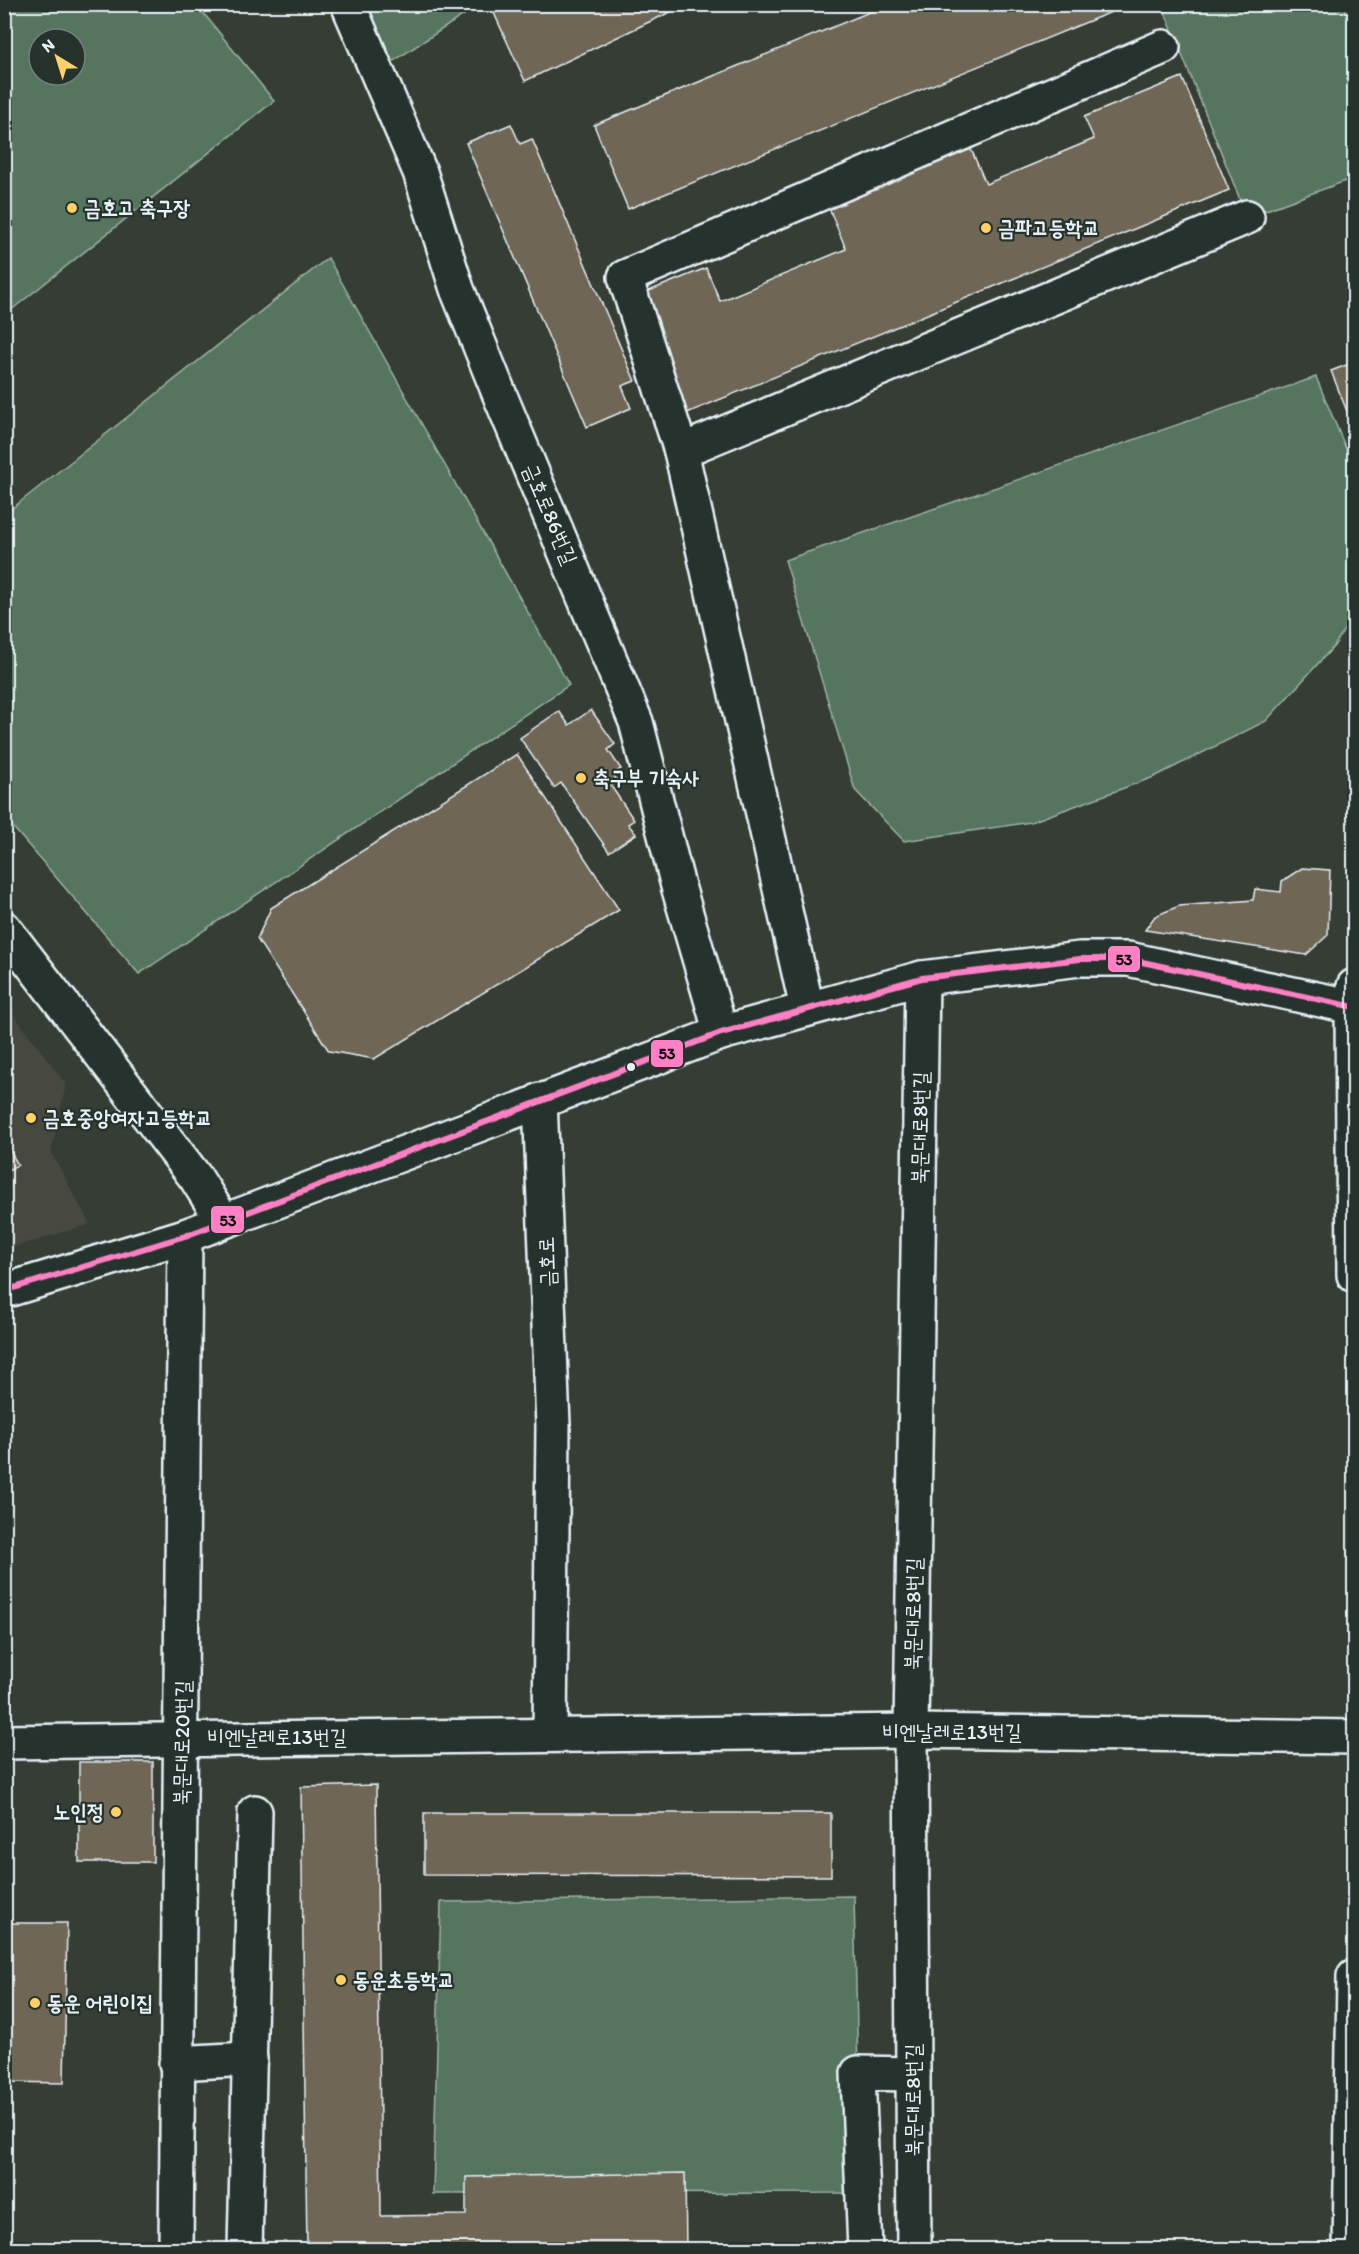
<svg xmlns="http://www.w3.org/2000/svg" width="1359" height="2254" viewBox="0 0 1359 2254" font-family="Itim,'Poor Story',sans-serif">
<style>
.built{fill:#46493f}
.green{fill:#55755f;stroke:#9eb3ac;stroke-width:1.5;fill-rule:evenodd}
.building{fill:#6f6657;stroke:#e8f1f8;stroke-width:1.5}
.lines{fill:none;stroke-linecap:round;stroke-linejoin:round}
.minor-casing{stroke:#e8f1f8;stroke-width:38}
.minor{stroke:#26332d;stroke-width:33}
.bus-1-casing{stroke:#26332d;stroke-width:10}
.bus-1{stroke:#ff80c5;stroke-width:6}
.poi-dot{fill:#ffd166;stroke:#26332d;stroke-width:2}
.bus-dot{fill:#e8f1f8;stroke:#26332d;stroke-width:2}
.labels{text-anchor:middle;stroke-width:4.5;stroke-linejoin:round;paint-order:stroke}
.poi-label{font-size:21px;font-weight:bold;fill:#e8f1f8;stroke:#26332d;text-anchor:start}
.street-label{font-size:21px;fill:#e8f1f8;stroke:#26332d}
.line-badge{stroke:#26332d;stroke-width:2}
.pale-badge-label{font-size:16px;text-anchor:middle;font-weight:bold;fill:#111}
</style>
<rect width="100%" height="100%" fill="#353d35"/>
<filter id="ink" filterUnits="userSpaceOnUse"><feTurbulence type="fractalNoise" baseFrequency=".0167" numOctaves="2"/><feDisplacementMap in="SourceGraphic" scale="12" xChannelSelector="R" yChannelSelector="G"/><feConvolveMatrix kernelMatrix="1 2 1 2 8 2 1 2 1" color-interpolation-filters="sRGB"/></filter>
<g filter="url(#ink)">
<!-- built -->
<path class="built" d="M4 1002 66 1084 51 1152 90 1224 5 1250Z"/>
<!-- green -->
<g class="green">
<path d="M5 4 197 5 274 101 5 315ZM39 39H75V75H39Z"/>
<path d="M344 5H479L377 72Z"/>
<path d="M1162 5H1354V178L1247 217Z"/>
<path d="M328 258 569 685 139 974 5 818V514Z"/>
<path d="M1316 377 1354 468V614L1334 646 1266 721 1154 777 1031 822 904 841 855 790 785 560Z"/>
<path d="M854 1896 858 2073 856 2193 433 2194 441 1902Z"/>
</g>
<!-- building -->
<g class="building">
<path d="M512 4H687L525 81 494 13Z"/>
<path d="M889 4H1131L628 209 594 125Z"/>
<path d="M1182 77 1229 190 687 413 639 295 706 268 720 301 846 249 829 208 971 149 986 184 1094 139 1084 117Z"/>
<path d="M511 124 520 144 532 139 635 381 622 386 631 408 587 427 466 143Z"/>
<path d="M1354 362V429L1331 371Z"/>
<path d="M591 710 615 744 608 750 621 769 613 774 618 782 611 786 634 820 628 824 636 834 609 852 561 783 554 788 520 738 559 711 569 725Z"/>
<path d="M517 754 619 910 374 1059 329 1051 257 939 271 908Z"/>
<path d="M1302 868 1330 870 1328 935 1306 955 1145 930 1155 916 1179 906 1253 900 1255 889 1281 892 1282 881Z"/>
<path d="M4 1140 18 1165 4 1172Z"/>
<rect x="79" y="1762" width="74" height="100"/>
<path d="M376 1785 381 2216 466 2215V2177L685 2173 686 2250H307L301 1787Z"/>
<path d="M424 1813H831V1876L424 1875Z"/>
<path d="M4 1923H67L64 2083 4 2082Z"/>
</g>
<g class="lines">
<defs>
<g id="minor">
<path d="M348 4 420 172 457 289 501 398 636 722 678 886 721 1033"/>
<path d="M681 451 1247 217"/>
<path d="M4 928 196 1178 223 1221"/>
<path d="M1354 986 1352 1006 1354 1275"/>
<path d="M807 1008 681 451 625 277 1163 47"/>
<path d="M540 1100 553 1425 550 1735"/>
<path d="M4 1291 185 1236 721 1033 922 978 1080 959H1128L1354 1007"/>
<path d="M4 1742 911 1731 1354 1737"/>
<path d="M176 2063 250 2059"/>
<path d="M176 2250 185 1236"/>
<path d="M245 2250 255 1812"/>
<path d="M865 2250 858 2073 913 2074"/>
<path d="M914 2250 911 1731 922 978"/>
<path d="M1350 2250 1354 1976"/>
</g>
</defs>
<!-- minor casing -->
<use href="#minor" class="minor-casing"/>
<!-- minor -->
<use href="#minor" class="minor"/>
<defs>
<path id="bus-1" d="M4 1291 185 1236 721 1033 922 978 1080 959H1128L1354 1007"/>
</defs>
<!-- bus-1 casing -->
<use href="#bus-1" class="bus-1-casing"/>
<!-- bus-1 -->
<use href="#bus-1" class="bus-1"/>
</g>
</g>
<!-- markers -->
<g class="poi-dot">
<circle cx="72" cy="208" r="6"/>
<circle cx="986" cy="228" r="6"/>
<circle cx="581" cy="778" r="6"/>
<circle cx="31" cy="1118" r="6"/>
<circle cx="116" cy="1812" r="6"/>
<circle cx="341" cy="1980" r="6"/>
<circle cx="35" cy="2003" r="6"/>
</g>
<circle class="bus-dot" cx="631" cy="1067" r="5"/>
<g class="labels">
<!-- poi labels -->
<g class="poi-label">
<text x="84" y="215">금호고 축구장</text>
<text x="998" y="235">금파고등학교</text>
<text x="593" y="785">축구부 기숙사</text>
<text x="43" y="1125">금호중앙여자고등학교</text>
<text x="104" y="1819" text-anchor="end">노인정</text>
<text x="353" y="1987">동운초등학교</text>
<text x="47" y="2010">동운 어린이집</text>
</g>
<!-- street labels -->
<g class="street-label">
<text transform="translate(550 514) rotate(67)" y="7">금호로86번길</text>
<text transform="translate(920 1128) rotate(-89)" y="7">북문대로8번길</text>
<text transform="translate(547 1262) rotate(-92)" y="7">금호로</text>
<text transform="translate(913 1614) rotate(-89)" y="7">북문대로8번길</text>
<text x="952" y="1739">비엔날레로13번길</text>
<text x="277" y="1744">비엔날레로13번길</text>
<text transform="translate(182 1743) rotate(-89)" y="7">북문대로20번길</text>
<text transform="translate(913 2100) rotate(-90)" y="7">북문대로8번길</text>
</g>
</g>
<g class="line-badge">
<rect x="1107" y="945" width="34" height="28" rx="6" fill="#ff80c5"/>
<rect x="650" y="1039" width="34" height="29" rx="6" fill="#ff80c5"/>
<rect x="210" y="1205" width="35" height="29" rx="6" fill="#ff80c5"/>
</g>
<g class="pale-badge-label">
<text x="1124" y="965">53</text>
<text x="667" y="1059">53</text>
<text x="228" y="1226">53</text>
</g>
<!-- margin -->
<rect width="1359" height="2254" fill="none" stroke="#26332d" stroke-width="24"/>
<rect x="12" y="12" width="1335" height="2230" fill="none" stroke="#e8f1f8" stroke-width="2" filter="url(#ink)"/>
<!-- north arrow -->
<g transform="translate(57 57) rotate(322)"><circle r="28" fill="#26332d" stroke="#747f7e" stroke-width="1.5"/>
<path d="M0-4.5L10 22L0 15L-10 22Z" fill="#ffd166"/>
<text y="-9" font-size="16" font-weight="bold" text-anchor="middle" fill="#e8f1f8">N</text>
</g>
</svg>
